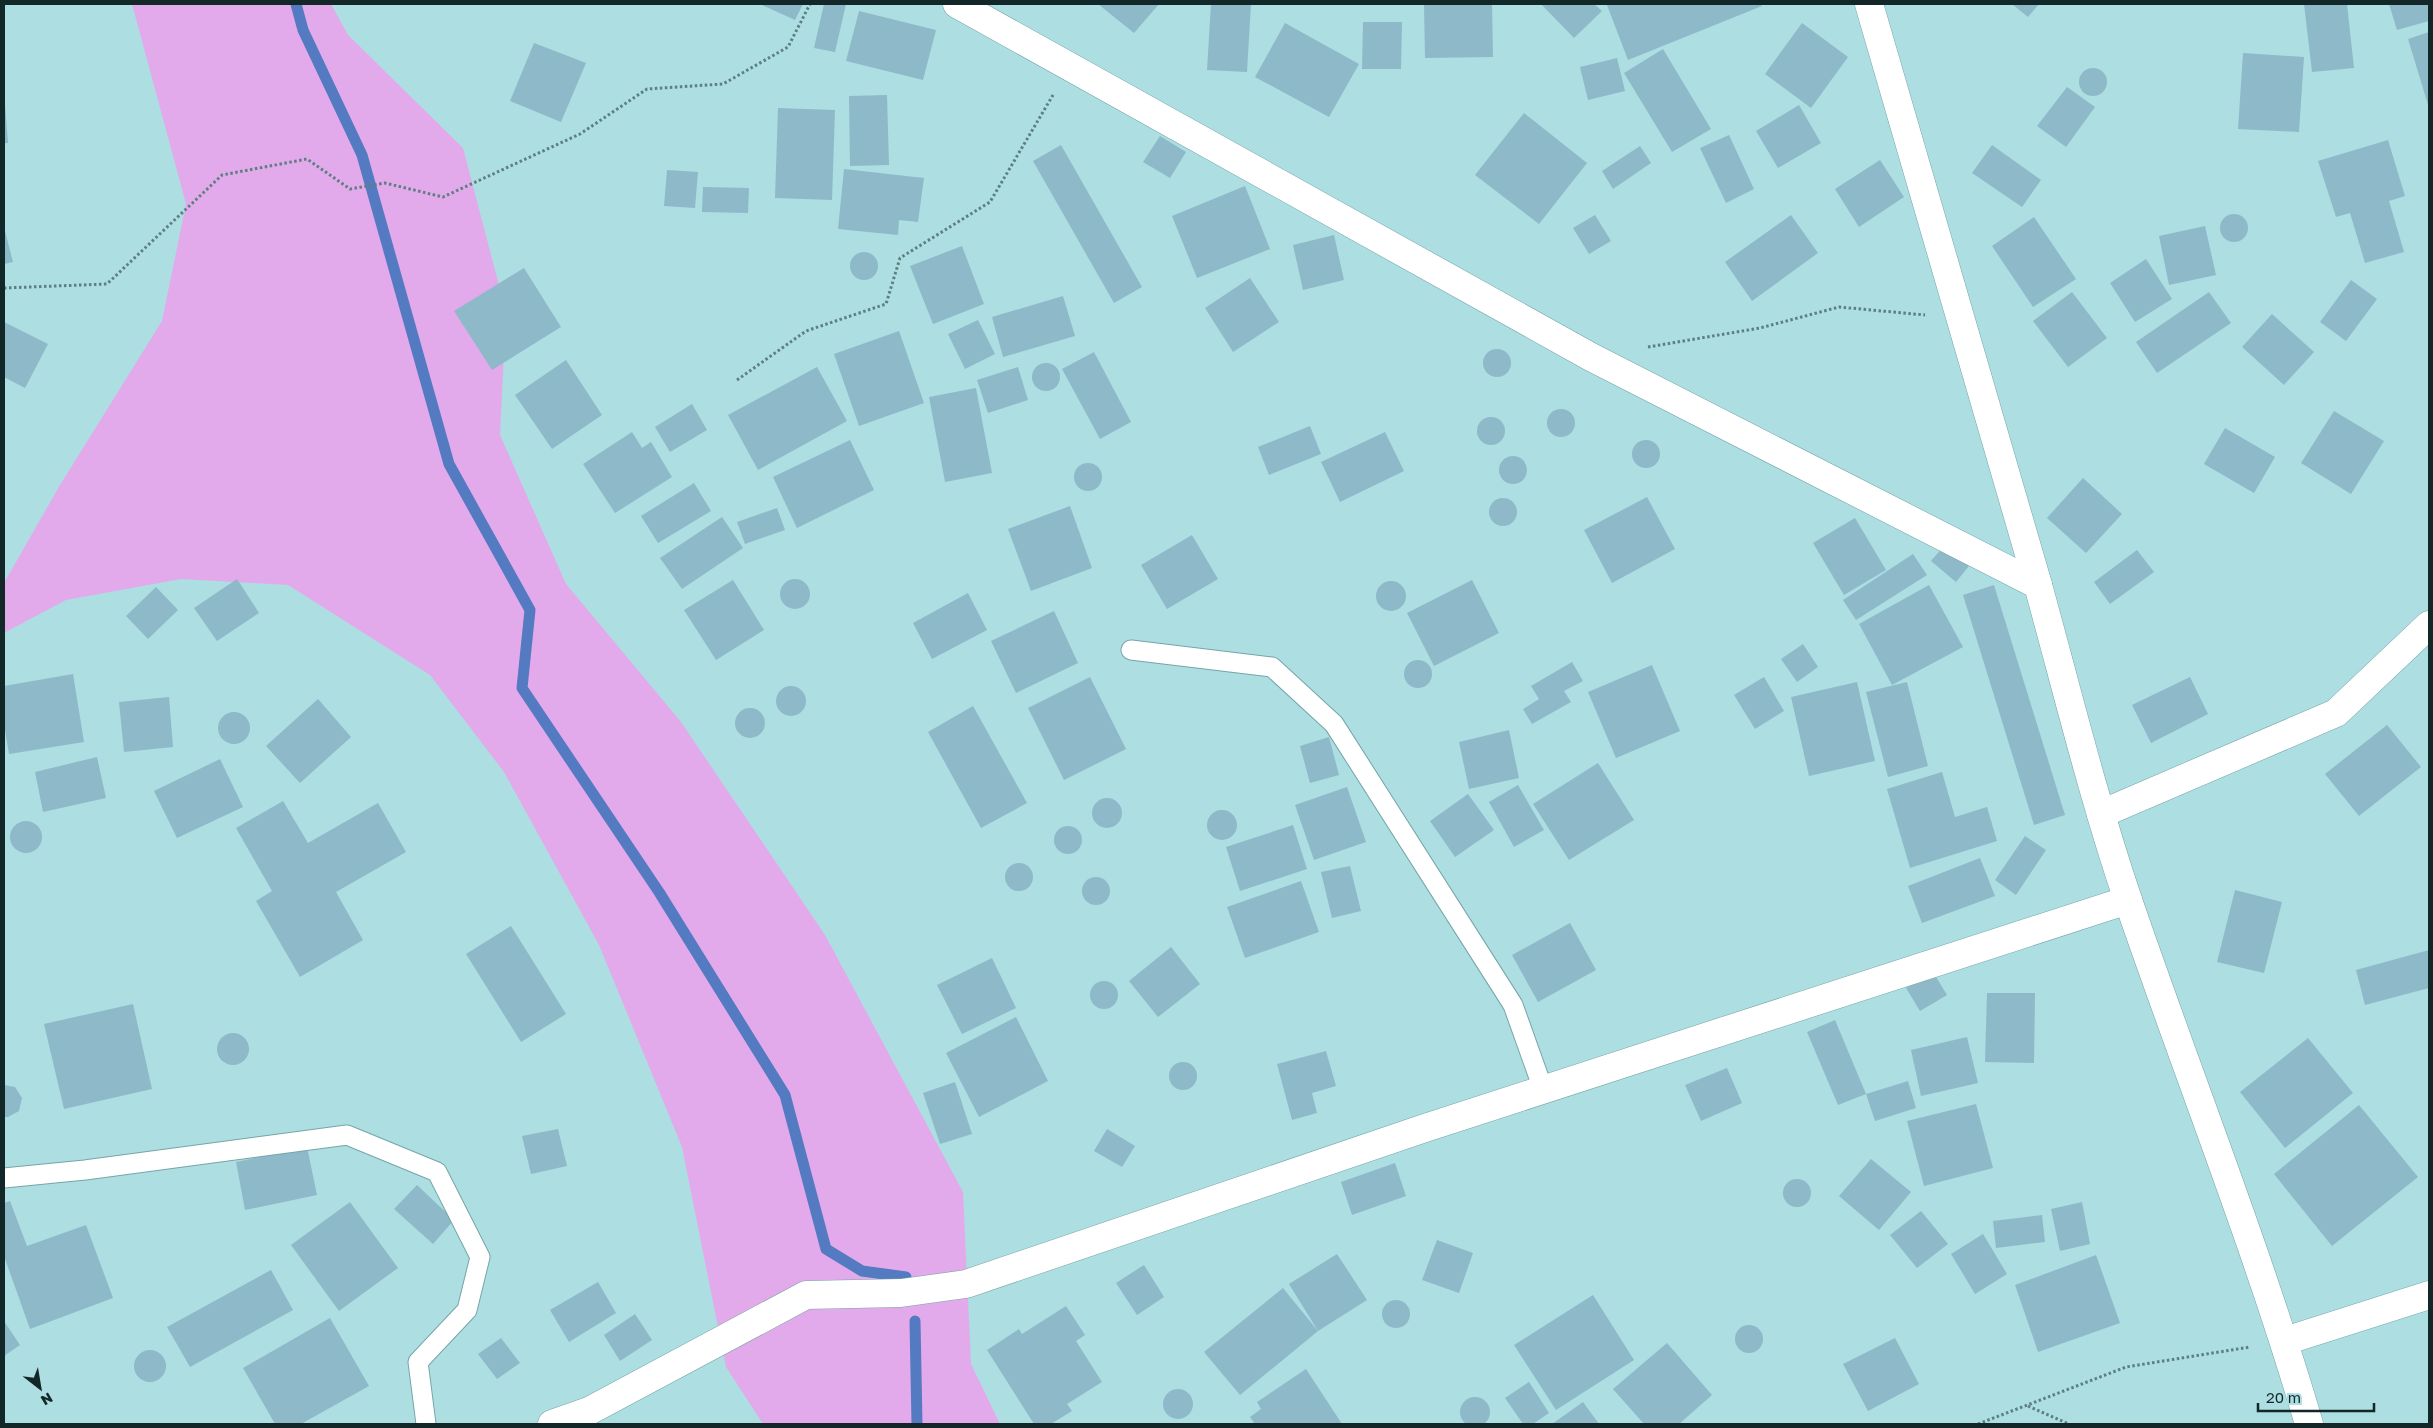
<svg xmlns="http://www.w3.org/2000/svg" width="2433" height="1428" viewBox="0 0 2433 1428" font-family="'Golos Text',sans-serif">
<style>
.green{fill:#e2aaeb}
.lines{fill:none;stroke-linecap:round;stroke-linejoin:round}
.stream{stroke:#547ac1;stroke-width:11}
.building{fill:#8eb9c9}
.lane-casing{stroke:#75a5a8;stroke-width:21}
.street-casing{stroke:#75a5a8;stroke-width:29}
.secondary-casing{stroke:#75a5a8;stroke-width:29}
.path{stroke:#5e7f82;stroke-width:3;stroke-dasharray:2.5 2.5;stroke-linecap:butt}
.lane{stroke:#fff;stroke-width:19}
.street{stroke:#fff;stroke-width:28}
.secondary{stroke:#fff;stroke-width:28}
</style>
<rect width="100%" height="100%" fill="#addee2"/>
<!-- green -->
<path class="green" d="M132 4H331L348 35 463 148 506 312 500 435 566 584 681 722 825 935 963 1192 971 1364 1000 1424H763L726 1367 682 1147 599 945 504 772 430 675 288 585 181 579 66 600 4 633V583L60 485 162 321 186 204Z"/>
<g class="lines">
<!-- stream -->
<g class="stream">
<path d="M296 4 303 30 362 155 449 464 530 610 522 688 659 892 785 1095 826 1249 862 1271 906 1277"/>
<path d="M915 1321 917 1424"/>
</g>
</g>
<!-- building -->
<g class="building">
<path d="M760 4H803L795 20Z"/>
<path d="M824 4H846L835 52 814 48Z"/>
<path d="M1098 4H1159L1134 33Z"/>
<path d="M1211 4H1251L1247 72 1207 70Z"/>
<path d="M1424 4H1492L1493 57 1425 58Z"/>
<path d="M1541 4H1594L1602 11 1574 38Z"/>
<path d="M1760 4 1762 6 1628 60 1607 5Z"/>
<path d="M2012 4H2039L2028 17Z"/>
<path d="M2304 4H2347L2354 68 2312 72Z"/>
<path d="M2389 4H2429V21L2397 30Z"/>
<path d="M859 11 936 30 923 80 846 61Z"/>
<path d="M1363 22H1402L1401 69H1362Z"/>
<path d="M1285 23 1359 64 1329 117 1255 77Z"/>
<path d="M1802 23 1848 57 1811 108 1765 74Z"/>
<path d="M2429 32V108L2408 39Z"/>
<path d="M534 43 586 63 561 122 510 101Z"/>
<path d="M1663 49 1711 129 1672 152 1624 73Z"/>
<path d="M2243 53 2304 57 2299 132 2238 129Z"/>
<path d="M1617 58 1625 91 1588 100 1580 67Z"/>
<circle cx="2093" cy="82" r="14"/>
<path d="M2067 87 2095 107 2066 147 2037 126Z"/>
<path d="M4 92 8 143H4Z"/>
<path d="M887 95 889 165 850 166 849 96Z"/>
<path d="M1799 105 1821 143 1778 168 1756 131Z"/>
<path d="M778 108 835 110 832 200 775 198Z"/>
<path d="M1524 113 1587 163 1539 224 1475 175Z"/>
<path d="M1729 135 1754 189 1726 203 1700 148Z"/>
<path d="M1160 136 1186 152 1170 178 1143 162Z"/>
<path d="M2388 140 2405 196 2389 201 2404 252 2365 263 2350 213 2336 217 2318 161Z"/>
<path d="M1061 145 1142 287 1114 303 1033 161Z"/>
<path d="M1992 145 2041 180 2022 207 1972 173Z"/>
<path d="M1640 146 1651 163 1613 189 1602 171Z"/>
<path d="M1880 160 1904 197 1859 227 1835 189Z"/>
<path d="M844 169 924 178 918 222 899 220 898 235 838 229Z"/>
<path d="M667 170 698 172 695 208 664 206Z"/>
<path d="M1245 186 1270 249 1197 278 1172 216Z"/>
<path d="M703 187 749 188 748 213 702 212Z"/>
<circle cx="2234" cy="228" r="14"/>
<path d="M1595 215 1611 241 1589 254 1573 228Z"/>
<path d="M1791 215 1818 253 1752 301 1725 262Z"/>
<path d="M2034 217 2076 279 2033 307 1992 246Z"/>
<path d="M2205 226 2216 275 2169 285 2159 236Z"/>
<path d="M4 227 13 262 4 264Z"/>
<path d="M1334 235 1344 280 1303 290 1293 245Z"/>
<path d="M962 246 984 304 933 324 910 266Z"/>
<circle cx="864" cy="266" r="14"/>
<path d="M2146 259 2172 299 2135 322 2110 283Z"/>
<path d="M524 268 561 327 492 370 454 311Z"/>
<path d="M1250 278 1279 322 1233 352 1205 308Z"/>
<path d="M2351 280 2377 299 2346 341 2320 322Z"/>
<path d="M2072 292 2107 338 2068 367 2033 321Z"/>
<path d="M2209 292 2231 323 2157 373 2136 342Z"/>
<path d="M1063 296 1075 336 1003 357 992 317Z"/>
<path d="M2272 314 2314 352 2284 385 2242 347Z"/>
<path d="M978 320 995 354 965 369 948 334Z"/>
<path d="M4 322 48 344 25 388 4 377Z"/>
<path d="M899 331 924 403 859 426 834 354Z"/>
<circle cx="1497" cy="363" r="14"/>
<path d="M1094 352 1131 422 1100 439 1062 369Z"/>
<path d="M566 360 602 415 552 449 515 395Z"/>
<circle cx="1046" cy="377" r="14"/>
<path d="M817 367 847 421 758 470 728 415Z"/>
<path d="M1018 367 1028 400 988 413 977 380Z"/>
<path d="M976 388 992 473 945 482 929 397Z"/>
<path d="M692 404 707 430 670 452 655 427Z"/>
<circle cx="1561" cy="423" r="14"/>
<path d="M2334 411 2384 441 2351 494 2301 463Z"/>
<circle cx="1491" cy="431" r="14"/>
<path d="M1310 426 1321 454 1269 475 1258 447Z"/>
<path d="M2225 428 2275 457 2254 493 2204 464Z"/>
<path d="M632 432 642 448 651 442 672 477 615 513 583 464Z"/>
<path d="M1385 432 1404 471 1340 502 1321 462Z"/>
<circle cx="1646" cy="454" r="14"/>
<path d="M850 440 874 490 797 528 773 477Z"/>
<circle cx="1513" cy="470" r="14"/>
<circle cx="1088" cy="477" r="14"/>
<path d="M2083 478 2122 514 2086 553 2047 518Z"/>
<path d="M694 483 711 511 658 543 641 516Z"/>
<path d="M1647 497 1675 549 1612 583 1584 530Z"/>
<circle cx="1503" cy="512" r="14"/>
<path d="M1070 506 1092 568 1031 591 1008 529Z"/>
<path d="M777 508 785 530 745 544 737 522Z"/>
<path d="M722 517 743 548 682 589 660 558Z"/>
<path d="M1855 518 1886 570 1844 595 1813 543Z"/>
<path d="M1192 535 1218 579 1167 609 1141 565Z"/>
<path d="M1949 540 1973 561 1956 582 1931 561Z"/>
<path d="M2137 550 2154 572 2110 604 2094 582Z"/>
<path d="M1913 554 1927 575 1856 620 1843 600Z"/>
<path d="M237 579 259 613 217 641 194 608Z"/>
<circle cx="795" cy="594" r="15"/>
<path d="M733 580 764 630 716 660 684 610Z"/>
<path d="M1472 580 1499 633 1434 666 1407 613Z"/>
<circle cx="1391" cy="596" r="15"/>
<path d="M1929 585 1963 647 1892 685 1859 624Z"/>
<path d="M1994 585 2065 815 2034 825 1963 595Z"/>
<path d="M156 587 178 610 148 639 126 616Z"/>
<path d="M968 593 987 630 932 659 913 623Z"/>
<path d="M1054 611 1078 663 1016 693 991 641Z"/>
<path d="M1803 644 1818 667 1797 682 1781 659Z"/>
<circle cx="1418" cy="674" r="14"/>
<path d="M1572 662 1583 681 1564 691 1571 702 1532 724 1523 709 1539 699 1531 686Z"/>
<path d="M1652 665 1680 731 1616 758 1588 692Z"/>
<path d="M73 674 84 742 9 754 4 724V686Z"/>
<path d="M1090 677 1126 749 1064 780 1028 708Z"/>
<path d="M1764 677 1784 711 1755 729 1734 695Z"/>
<path d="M2190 677 2208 714 2151 743 2132 705Z"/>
<path d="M1857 682 1875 761 1809 776 1791 697Z"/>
<path d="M1907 682 1928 766 1888 777 1866 692Z"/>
<circle cx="791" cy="701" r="15"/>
<path d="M169 697 173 747 124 752 119 702Z"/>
<path d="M318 699 351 737 300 783 266 746Z"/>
<path d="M973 706 1027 803 981 828 928 732Z"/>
<circle cx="750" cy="723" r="15"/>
<circle cx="234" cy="728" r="16"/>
<path d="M2387 725 2421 767 2359 816 2325 774Z"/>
<path d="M1509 730 1519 778 1469 789 1459 742Z"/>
<path d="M1329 737 1339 775 1310 783 1300 746Z"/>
<path d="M97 757 106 798 43 812 35 772Z"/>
<path d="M220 759 243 807 177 838 154 791Z"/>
<path d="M1598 763 1634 820 1569 860 1533 804Z"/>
<path d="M1942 772 1955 817 1987 807 1997 841 1910 868 1887 789Z"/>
<path d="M1518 785 1544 830 1514 847 1489 802Z"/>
<path d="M1347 787 1366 842 1314 860 1295 805Z"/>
<path d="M1468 794 1494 830 1455 857 1430 821Z"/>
<circle cx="1107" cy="813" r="15"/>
<path d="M283 801 308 843 378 803 406 852 336 892 363 940 300 977 256 901 272 891 236 828Z"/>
<circle cx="1222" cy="825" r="15"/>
<circle cx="26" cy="837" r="16"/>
<path d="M1293 825 1307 869 1240 891 1226 847Z"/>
<circle cx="1068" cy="840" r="14"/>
<path d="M2025 836 2046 850 2016 895 1995 880Z"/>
<path d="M1980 858 1995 896 1922 923 1908 886Z"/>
<circle cx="1019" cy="877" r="14"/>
<path d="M1350 866 1361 911 1332 918 1321 872Z"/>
<circle cx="1096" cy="891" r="14"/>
<path d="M1301 881 1319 932 1245 958 1227 907Z"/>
<path d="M2235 890 2282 902 2264 973 2217 962Z"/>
<path d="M1570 923 1596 970 1538 1002 1512 955Z"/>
<path d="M511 926 566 1014 521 1042 466 954Z"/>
<path d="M1171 947 1200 984 1158 1017 1129 981Z"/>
<path d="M2429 950V988L2365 1005 2356 970Z"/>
<path d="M992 958 1016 1008 962 1034 937 985Z"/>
<path d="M1933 972 1947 995 1920 1011 1906 988Z"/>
<circle cx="1104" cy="995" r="14"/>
<path d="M1987 993H2035L2034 1063 1985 1062Z"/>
<path d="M133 1004 152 1089 64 1109 44 1024Z"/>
<path d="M1016 1017 1048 1081 979 1117 946 1053Z"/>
<path d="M1835 1020 1866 1094 1838 1105 1807 1032Z"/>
<circle cx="233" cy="1049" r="16"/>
<path d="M1967 1037 1978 1083 1921 1096 1911 1050Z"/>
<path d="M2308 1038 2353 1093 2285 1148 2240 1092Z"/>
<path d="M1326 1051 1336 1086 1312 1093 1317 1113 1292 1120 1277 1064Z"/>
<circle cx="1183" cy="1076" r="14"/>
<path d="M1727 1068 1742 1103 1701 1121 1685 1085Z"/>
<path d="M1908 1081 1916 1108 1875 1121 1866 1094Z"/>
<path d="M955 1082 972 1134 940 1144 923 1093Z"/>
<path d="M4 1085 15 1087 22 1098 19 1111 8 1117H4Z"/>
<path d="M1976 1104 1993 1168 1924 1186 1907 1121Z"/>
<path d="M2359 1105 2418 1177 2332 1246 2274 1174Z"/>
<path d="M558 1129 567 1166 531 1174 522 1136Z"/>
<path d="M1107 1129 1135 1146 1122 1167 1094 1151Z"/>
<path d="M307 1147 317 1195 245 1210 236 1162Z"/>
<path d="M1871 1159 1911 1192 1879 1230 1839 1196Z"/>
<path d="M1395 1163 1406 1196 1352 1215 1341 1182Z"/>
<circle cx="1797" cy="1193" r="14"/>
<path d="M417 1185 454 1220 433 1244 394 1209Z"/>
<path d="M10 1201 27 1246 86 1225 113 1298 30 1329 4 1256V1203Z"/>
<path d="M350 1202 398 1268 339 1311 291 1245Z"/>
<path d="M2082 1202 2090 1244 2060 1251 2051 1209Z"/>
<path d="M1921 1211 1948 1244 1917 1268 1890 1235Z"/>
<path d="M2042 1215 2045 1242 1996 1248 1993 1221Z"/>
<path d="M1983 1234 2007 1274 1975 1294 1951 1254Z"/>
<path d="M1437 1240 1473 1253 1459 1293 1422 1280Z"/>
<path d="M1337 1254 1367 1300 1318 1331 1289 1284Z"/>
<path d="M2096 1255 2120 1323 2038 1352 2015 1285Z"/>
<path d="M1144 1265 1164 1297 1137 1315 1116 1283Z"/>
<path d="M271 1270 293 1310 190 1367 167 1327Z"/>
<path d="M598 1282 616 1313 569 1342 550 1310Z"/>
<path d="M1283 1288 1318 1331 1240 1395 1204 1352Z"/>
<path d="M1593 1295 1634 1360 1556 1410 1514 1345Z"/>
<circle cx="1396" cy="1314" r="14"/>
<path d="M1066 1306 1085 1335 1076 1341 1102 1382 1067 1404 1072 1411 1051 1424H1034L987 1350 1019 1329 1022 1334Z"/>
<path d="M635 1314 652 1340 620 1361 604 1335Z"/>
<path d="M330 1318 369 1386 301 1424H275L243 1368Z"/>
<path d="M4 1321 20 1345 4 1356Z"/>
<circle cx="1749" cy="1339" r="14"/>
<path d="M501 1338 520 1363 497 1379 478 1354Z"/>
<path d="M1895 1338 1919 1384 1868 1411 1843 1364Z"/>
<path d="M1667 1343 1712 1395 1679 1424H1644L1613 1389Z"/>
<circle cx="150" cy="1366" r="16"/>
<path d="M1306 1369 1342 1424H1255L1250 1417 1261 1409 1257 1402Z"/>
<path d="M1529 1382 1549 1413 1533 1424H1523L1505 1398Z"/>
<circle cx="1178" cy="1404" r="15"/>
<circle cx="1475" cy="1412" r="15"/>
<path d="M1583 1402 1599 1424H1552Z"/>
</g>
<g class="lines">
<defs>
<g id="lane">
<path d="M1131 650 1272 667 1334 724 1513 1005 1543 1089"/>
<path d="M4 1178 85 1170 347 1135 437 1172 480 1257 467 1310 418 1362 426 1424"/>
</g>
<g id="street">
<path d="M957 4 1591 357 2038 585C2067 690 2093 797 2128 900 2188 1075 2257 1247 2309 1424"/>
<path d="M1869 4 2038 585"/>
<path d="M2101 814 2336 713 2429 625"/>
<path d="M552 1424 589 1411 806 1295 901 1293 966 1284 1425 1128 2128 900"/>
</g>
<path id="secondary" d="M2285 1341 2429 1295"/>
</defs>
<!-- lane casing -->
<use href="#lane" class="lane-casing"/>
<!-- street casing -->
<use href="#street" class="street-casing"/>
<!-- secondary casing -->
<use href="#secondary" class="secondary-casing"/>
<!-- path -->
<g class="path">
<path d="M4 288 107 284 222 175 307 159 350 189 385 183 443 197 580 134 647 89 723 84 788 47 810 4"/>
<path d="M1648 347 1760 328 1839 307 1925 315"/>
<path d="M737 380 806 331 886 304 900 258 990 202 1053 95"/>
<path d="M2028 1406 2069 1424"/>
<path d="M1978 1424 2126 1367 2250 1347"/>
</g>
<!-- lane -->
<use href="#lane" class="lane"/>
<!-- street -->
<use href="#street" class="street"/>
<!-- secondary -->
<use href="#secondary" class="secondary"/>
</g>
<!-- border -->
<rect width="2433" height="1428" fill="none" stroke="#142728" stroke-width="10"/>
<!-- north arrow -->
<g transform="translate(40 1388) rotate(149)" stroke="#addee2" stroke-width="4" paint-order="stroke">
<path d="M0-4L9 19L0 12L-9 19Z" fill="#142728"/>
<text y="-8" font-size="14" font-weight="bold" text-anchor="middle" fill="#142728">N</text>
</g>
<!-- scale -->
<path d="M2258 1403v8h116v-8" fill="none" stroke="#142728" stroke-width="2.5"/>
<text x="2266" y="1403" font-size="15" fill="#142728" stroke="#addee2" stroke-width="4" paint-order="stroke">20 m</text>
</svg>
